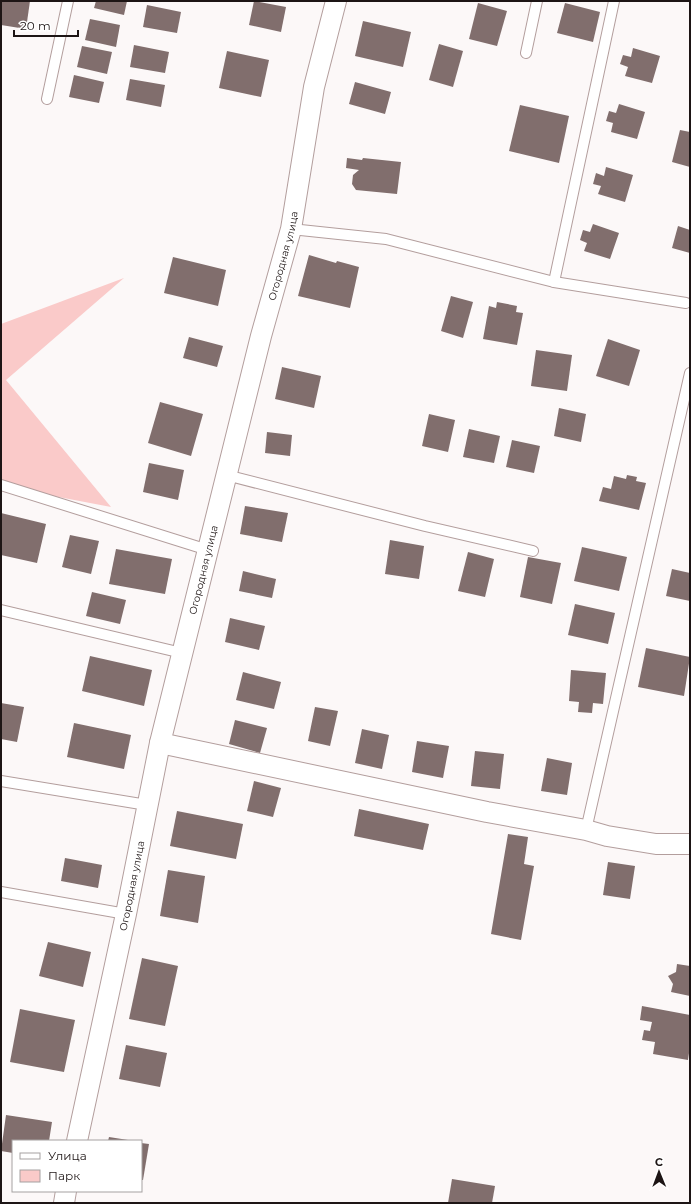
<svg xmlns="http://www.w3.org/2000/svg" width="691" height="1204" viewBox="0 0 691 1204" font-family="Montserrat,sans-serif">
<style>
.green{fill:#facac9}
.building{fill:#816e6d}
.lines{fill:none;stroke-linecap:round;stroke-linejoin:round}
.lane-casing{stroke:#b39e9d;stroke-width:12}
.street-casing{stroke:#b39e9d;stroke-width:22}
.lane{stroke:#fff;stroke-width:10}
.street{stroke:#fff;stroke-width:20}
.labels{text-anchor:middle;stroke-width:3.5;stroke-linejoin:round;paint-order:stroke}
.street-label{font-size:10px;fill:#1d1515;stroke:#fff}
</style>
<rect width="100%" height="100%" fill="#fcf8f8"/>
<!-- green -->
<path class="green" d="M124 278 6 380 111 507 1 486V324Z"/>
<!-- building -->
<g class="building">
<path d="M1 1H30L26 29 1 25Z"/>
<path d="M96 1H127L124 15 94 8Z"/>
<path d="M254 1 286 7 281 32 249 25Z"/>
<path d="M478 3 507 11 497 46 469 39Z"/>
<path d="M565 3 600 12 593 42 557 33Z"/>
<path d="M147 5 181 12 177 33 143 27Z"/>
<path d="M90 19 120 25 116 47 85 40Z"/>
<path d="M363 21 411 32 403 67 355 56Z"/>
<path d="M439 44 463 51 453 87 429 80Z"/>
<path d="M134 45 169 52 165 73 130 67Z"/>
<path d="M82 46 112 52 107 74 77 67Z"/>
<path d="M633 48 660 56 652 83 625 76 628 67 620 64 623 55 631 57Z"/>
<path d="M227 51 269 60 261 97 219 88Z"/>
<path d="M74 75 104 82 99 103 69 97Z"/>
<path d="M130 79 165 85 161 107 126 100Z"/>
<path d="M355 82 391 92 385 114 349 104Z"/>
<path d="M619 104 645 112 637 139 611 132 613 123 606 121 609 111 616 113Z"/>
<path d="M520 105 569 116 559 163 509 151Z"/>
<path d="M680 130 690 132V167L672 162Z"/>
<path d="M347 158 362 160 363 158 401 162 397 194 356 190 352 184 353 175 359 170 346 168Z"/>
<path d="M606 167 633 175 625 202 598 194 601 186 593 184 596 173 604 176Z"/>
<path d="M593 224 619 233 610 259 584 251 587 243 580 240 583 230 590 232Z"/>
<path d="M678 226 690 230V253L672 248Z"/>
<path d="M309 255 336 263 337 261 359 267 350 308 298 296Z"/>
<path d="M173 257 226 270 218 306 164 293Z"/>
<path d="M451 296 473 302 463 338 441 331Z"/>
<path d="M497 302 517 306 516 312 523 313 517 345 483 339 489 306 496 308Z"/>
<path d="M189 337 223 346 217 367 183 358Z"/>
<path d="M608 339 640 350 629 386 596 376Z"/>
<path d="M536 350 572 355 567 391 531 386Z"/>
<path d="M282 367 321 376 314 408 275 399Z"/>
<path d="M160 402 203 414 191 456 148 443Z"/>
<path d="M559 408 586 414 581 442 554 436Z"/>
<path d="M429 414 455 420 448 452 422 446Z"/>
<path d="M469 429 500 436 494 463 463 457Z"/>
<path d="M267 432 292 435 290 456 265 453Z"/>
<path d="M512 440 540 446 534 473 506 467Z"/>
<path d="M149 463 184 470 178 500 143 492Z"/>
<path d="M627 475 637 477 636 481 646 483 639 510 599 501 603 487 611 489 614 476 626 479Z"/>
<path d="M245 506 288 513 282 542 240 534Z"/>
<path d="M1 513 46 524 37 563 1 555Z"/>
<path d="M70 535 99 541 91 574 62 567Z"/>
<path d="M390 540 424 546 419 579 385 574Z"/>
<path d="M582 547 627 557 619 591 574 581Z"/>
<path d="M116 549 172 559 165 594 109 584Z"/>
<path d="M468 552 494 559 485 597 458 591Z"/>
<path d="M528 557 561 563 552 604 520 597Z"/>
<path d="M672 569 690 573V601L666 596Z"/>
<path d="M243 571 276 579 272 598 239 591Z"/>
<path d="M92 592 126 600 120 624 86 616Z"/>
<path d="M575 604 615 613 608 644 568 635Z"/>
<path d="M230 618 265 626 259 650 225 642Z"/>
<path d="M646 648 690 657 684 696 638 687Z"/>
<path d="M90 656 152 670 144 706 82 691Z"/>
<path d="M571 670 606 673 603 704 593 703 592 713 578 712 579 702 569 701Z"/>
<path d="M243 672 281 682 274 709 236 700Z"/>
<path d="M1 703 24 707 17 742 1 739Z"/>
<path d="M315 707 338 711 330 746 308 741Z"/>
<path d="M235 720 267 728 260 753 229 744Z"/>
<path d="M74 723 131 735 124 769 67 757Z"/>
<path d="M362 729 389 735 382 769 355 763Z"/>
<path d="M417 741 449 746 443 778 412 772Z"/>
<path d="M475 751 504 754 500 789 471 786Z"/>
<path d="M547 758 572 763 567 795 541 791Z"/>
<path d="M254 781 281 788 273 817 247 811Z"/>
<path d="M359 809 429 824 423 850 354 836Z"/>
<path d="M177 811 243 824 236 859 170 846Z"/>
<path d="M508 834 528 837 524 864 534 866 521 940 491 934Z"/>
<path d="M65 858 102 865 98 888 61 881Z"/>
<path d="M608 862 635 866 630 899 603 895Z"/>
<path d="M168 870 205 876 198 923 160 916Z"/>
<path d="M48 942 91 952 83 987 39 976Z"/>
<path d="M142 958 178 966 165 1026 129 1019Z"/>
<path d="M677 964 690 966V996L671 992 673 984 668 976 676 972Z"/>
<path d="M642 1006 690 1015V1046L688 1060 653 1054 655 1042 642 1040 644 1030 650 1031 652 1022 640 1020Z"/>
<path d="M20 1009 75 1020 64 1072 10 1062Z"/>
<path d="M126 1045 167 1053 160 1087 119 1079Z"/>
<path d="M6 1115 52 1122 49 1141H13V1153L1 1151Z"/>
<path d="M109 1137 128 1140V1141H108Z"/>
<path d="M141 1143 149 1144 143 1180H141Z"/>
<path d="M452 1179 495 1186 492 1203H448Z"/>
</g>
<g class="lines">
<defs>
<g id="lane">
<path d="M526 53 537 1"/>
<path d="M47 99 68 1"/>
<path d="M291 229 386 239 554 282 686 303"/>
<path d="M554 282 614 1"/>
<path d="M226 475 425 526 533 551"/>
<path d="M1 485 208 550"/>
<path d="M1 610 182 653"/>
<path d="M1 781 147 805"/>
<path d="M586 830 690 373"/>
<path d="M1 892 126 914"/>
</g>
<g id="street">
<path d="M160 743 487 812 586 830 607 836 656 844H690"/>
<path id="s1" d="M77 1141 126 914 160 743 261 336 291 229 314 87 336 1"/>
<path d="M64 1203 66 1191"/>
</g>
</defs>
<!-- lane casing -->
<use href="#lane" class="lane-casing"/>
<!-- street casing -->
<use href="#street" class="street-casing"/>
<!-- lane -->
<use href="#lane" class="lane"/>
<!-- street -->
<use href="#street" class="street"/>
</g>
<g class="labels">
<!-- street labels -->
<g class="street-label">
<text dy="4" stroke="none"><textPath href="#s1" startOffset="909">Огородная улица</textPath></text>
<text dy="4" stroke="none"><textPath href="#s1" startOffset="585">Огородная улица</textPath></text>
<text dy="4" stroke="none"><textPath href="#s1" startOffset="261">Огородная улица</textPath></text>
</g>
</g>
<!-- border -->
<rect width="691" height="1204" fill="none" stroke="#1d1515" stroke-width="4"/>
<!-- legend -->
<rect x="12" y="1140" width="130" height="52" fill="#ffffff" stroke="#a5a1a1"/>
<rect x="20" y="1153" width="20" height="6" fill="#ffffff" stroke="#a5a1a1"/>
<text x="48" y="1160" font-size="12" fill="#1d1515">Улица</text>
<rect x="20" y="1170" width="20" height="12" fill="#facac9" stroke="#a5a1a1"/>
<text x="48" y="1180" font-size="12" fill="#1d1515">Парк</text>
<!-- north arrow -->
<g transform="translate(659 1172) rotate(359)" stroke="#ffffff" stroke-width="3" paint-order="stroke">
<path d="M0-3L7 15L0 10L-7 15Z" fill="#1d1515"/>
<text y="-6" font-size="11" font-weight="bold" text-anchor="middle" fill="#1d1515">С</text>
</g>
<!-- scale -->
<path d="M14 30v6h64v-6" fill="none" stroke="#1d1515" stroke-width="2"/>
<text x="20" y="30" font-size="12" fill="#1d1515" stroke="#ffffff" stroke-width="3" paint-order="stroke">20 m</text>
</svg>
